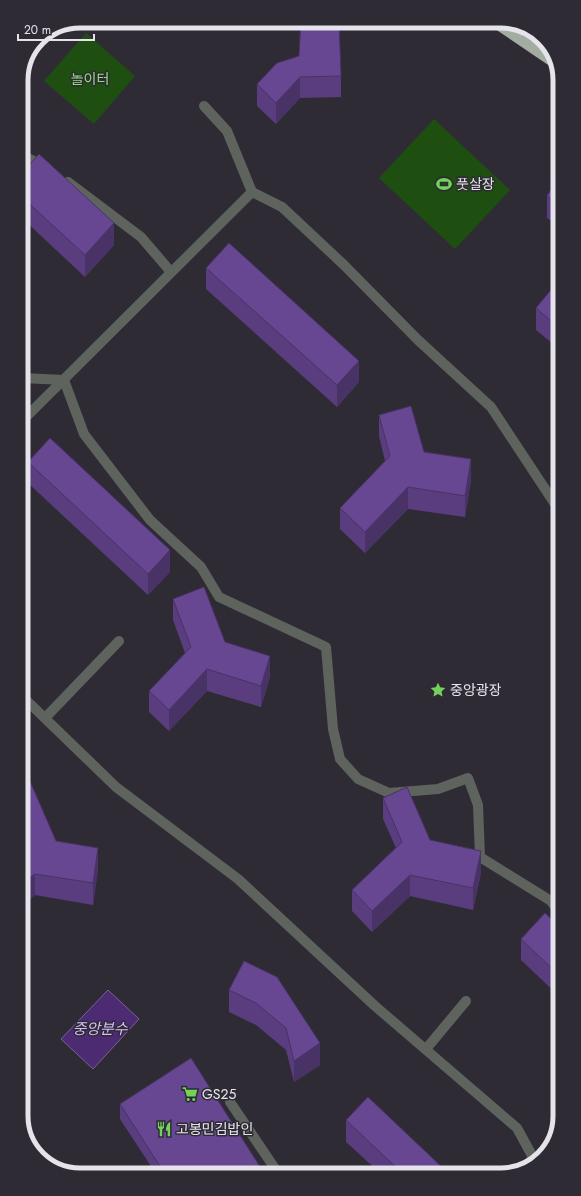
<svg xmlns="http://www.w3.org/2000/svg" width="581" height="1196" viewBox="0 0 581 1196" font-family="Jost,'Noto Sans KR',sans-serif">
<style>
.green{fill:#1e4e10}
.water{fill:#4c2b73;stroke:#7a6297}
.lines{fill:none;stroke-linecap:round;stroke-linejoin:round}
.lane{stroke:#5f635e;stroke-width:10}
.highway{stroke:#a3aca1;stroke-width:12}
.wall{fill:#593d7e}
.shaded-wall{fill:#483266}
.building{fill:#674792;stroke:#483266}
.labels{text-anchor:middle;stroke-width:3;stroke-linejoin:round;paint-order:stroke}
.park-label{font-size:14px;fill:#90df7e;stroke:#2f2b35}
.poi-label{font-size:14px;fill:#e6e4eb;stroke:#2f2b35;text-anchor:start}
.water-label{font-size:15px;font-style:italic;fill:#d5bdfd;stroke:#2f2b35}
.rim{fill:none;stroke:#e6e4eb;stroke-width:5}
</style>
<rect width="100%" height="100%" fill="#2f2b35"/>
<!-- green -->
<g class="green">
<path d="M86 33 135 76 94 124 44 81Z"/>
<path d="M434 119 510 190 455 249 379 178Z"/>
</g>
<!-- water -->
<path class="water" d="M108 990 139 1019 93 1069 61 1039Z"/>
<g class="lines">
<!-- lane -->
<g class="lane">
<path d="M204 106 227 131 252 192"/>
<path d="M21 155 45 166"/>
<path d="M68 182 141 237 171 272"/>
<path d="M22 378 64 380 84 434 150 520 201 567 219 597 326 647 333 729 340 759 358 779 389 793 438 789 468 778 478 805 480 857 551 901 559 912"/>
<path d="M23 420 252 192 282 207 344 265 418 340 491 407 557 507"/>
<path d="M24 698 116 787 238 879 375 1006 517 1128 535 1161"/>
<path d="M45 718 119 641"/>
<path d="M426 1049 466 1001"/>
<path d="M230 1102 278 1173"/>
</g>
<!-- highway -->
<path class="highway" d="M494 21 556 63"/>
</g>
<!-- wall -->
<g class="wall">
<path d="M275 21H339L341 76V97L300 98 276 124 257 106V84L299 56 300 29H284Z"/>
<path d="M22 173 114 245 85 277 22 218Z"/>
<path d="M556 182V224L547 218V196Z"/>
<path d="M206 268 359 382 337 407 206 289Z"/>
<path d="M556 284 557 347 536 330V308Z"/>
<path d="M379 415 424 452 471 480 465 517 408 509 365 553 340 529V508L385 461 379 436Z"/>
<path d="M28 462 170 572 148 595 28 483Z"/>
<path d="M173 599 225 642 270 677 261 707 207 691 169 731 149 712V691L185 653 173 620Z"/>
<path d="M551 734 558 741 559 762 551 756Z"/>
<path d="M24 773 56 841 98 869 93 905 35 895 24 904Z"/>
<path d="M383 798 430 840 481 873 473 910 410 896 372 932 352 911V890L396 848 383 819Z"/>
<path d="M559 926V996L521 960V939Z"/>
<path d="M277 977 320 1065 294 1082 286 1050 256 1025 229 1012V990Z"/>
<path d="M120 1104 264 1173 156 1174 120 1119Z"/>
<path d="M346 1120 446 1171 379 1172 346 1142Z"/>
</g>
<!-- shaded-wall -->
<g class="shaded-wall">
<path d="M300 77V98L276 124V103Z"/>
<path d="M114 223V245L85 277V255Z"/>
<path d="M359 361V382L337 407V385Z"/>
<path d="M471 459V480L465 517V496Z"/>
<path d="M408 487V509L365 553V532Z"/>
<path d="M170 550V572L148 595V574Z"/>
<path d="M270 656V677L261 707V686Z"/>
<path d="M207 669V691L169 731V710Z"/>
<path d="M98 848V869L93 905V883Z"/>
<path d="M481 851V873L473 910V888Z"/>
<path d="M35 874V895L24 904V882Z"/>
<path d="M410 875V896L372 932V911Z"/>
<path d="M320 1043V1065L294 1082V1061Z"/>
</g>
<!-- building -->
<g class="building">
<path d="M301 21H339L341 76 300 77 276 103 257 84 277 63 299 56Z"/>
<path d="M39 154 114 223 85 255 22 197V173Z"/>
<path d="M556 182V203L547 196Z"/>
<path d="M229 243 359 361 337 385 206 268Z"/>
<path d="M556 284 557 326 536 308Z"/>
<path d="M411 406 424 452 471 459 465 496 408 487 365 532 340 508 390 456 379 415Z"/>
<path d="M50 438 170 550 148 574 28 462Z"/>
<path d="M204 587 225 642 270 656 261 686 207 669 169 710 149 691 191 647 173 599Z"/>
<path d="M558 727V741L551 734Z"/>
<path d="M26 772 56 841 98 848 93 883 35 874 24 882V773Z"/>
<path d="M407 787 430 840 481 851 473 888 410 875 372 911 352 890 402 842 383 798Z"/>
<path d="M545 913 559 926V975L521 939Z"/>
<path d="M244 961 277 977 320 1043 294 1061 286 1028 256 1003 229 990Z"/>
<path d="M191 1058 264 1173 165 1174 120 1104Z"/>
<path d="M368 1097 446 1171 401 1172 346 1120Z"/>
</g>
<!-- icons -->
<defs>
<symbol id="stadium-bare" viewBox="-9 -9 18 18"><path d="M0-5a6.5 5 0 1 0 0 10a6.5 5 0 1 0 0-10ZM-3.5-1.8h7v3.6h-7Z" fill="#73d25c" stroke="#2f2b35" stroke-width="2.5" paint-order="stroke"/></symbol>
<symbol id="sight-bare" viewBox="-9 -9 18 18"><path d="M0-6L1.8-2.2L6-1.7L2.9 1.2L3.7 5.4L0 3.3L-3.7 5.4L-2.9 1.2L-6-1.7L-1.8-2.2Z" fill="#73d25c" stroke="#2f2b35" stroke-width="2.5" paint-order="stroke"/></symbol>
<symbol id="supermarket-bare" viewBox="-9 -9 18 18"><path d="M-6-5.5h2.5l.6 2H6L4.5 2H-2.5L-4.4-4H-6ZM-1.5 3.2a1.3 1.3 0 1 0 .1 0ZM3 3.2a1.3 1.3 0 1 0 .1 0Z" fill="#73d25c" stroke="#2f2b35" stroke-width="2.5" paint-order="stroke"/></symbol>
<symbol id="restaurant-bare" viewBox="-9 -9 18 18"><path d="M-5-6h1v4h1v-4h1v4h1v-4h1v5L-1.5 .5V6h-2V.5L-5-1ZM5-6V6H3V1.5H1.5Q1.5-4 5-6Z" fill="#73d25c" stroke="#2f2b35" stroke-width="2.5" paint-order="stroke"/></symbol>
</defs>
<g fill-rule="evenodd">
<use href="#stadium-bare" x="433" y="173" width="22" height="22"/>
<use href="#sight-bare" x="427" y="679" width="22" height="22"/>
<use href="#supermarket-bare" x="179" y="1083" width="22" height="22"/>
<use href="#restaurant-bare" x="153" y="1118" width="22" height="22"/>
</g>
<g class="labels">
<!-- park labels -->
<g class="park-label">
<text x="90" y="84">놀이터</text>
</g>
<!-- poi labels -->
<g class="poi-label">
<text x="456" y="189">풋살장</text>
<text x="450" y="695">중앙광장</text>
<text x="202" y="1099">GS25</text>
<text x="176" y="1134">고봉민김밥인</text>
</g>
<!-- water labels -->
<g class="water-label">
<text x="100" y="1034">중앙분수</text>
</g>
</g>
<!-- crop -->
<path d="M0 0H581V1196H0ZM80 28H501A52 52 0 0 1 553 80V1116A52 52 0 0 1 501 1168H80A52 52 0 0 1 28 1116V80A52 52 0 0 1 80 28Z" fill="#2f2b35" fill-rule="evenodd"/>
<path class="rim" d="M80 28H501A52 52 0 0 1 553 80V1116A52 52 0 0 1 501 1168H80A52 52 0 0 1 28 1116V80A52 52 0 0 1 80 28Z"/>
<!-- scale -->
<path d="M18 34v6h76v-6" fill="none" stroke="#e6e4eb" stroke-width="2"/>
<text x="24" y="34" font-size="12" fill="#e6e4eb" stroke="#2f2b35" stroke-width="3" paint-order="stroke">20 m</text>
</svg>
